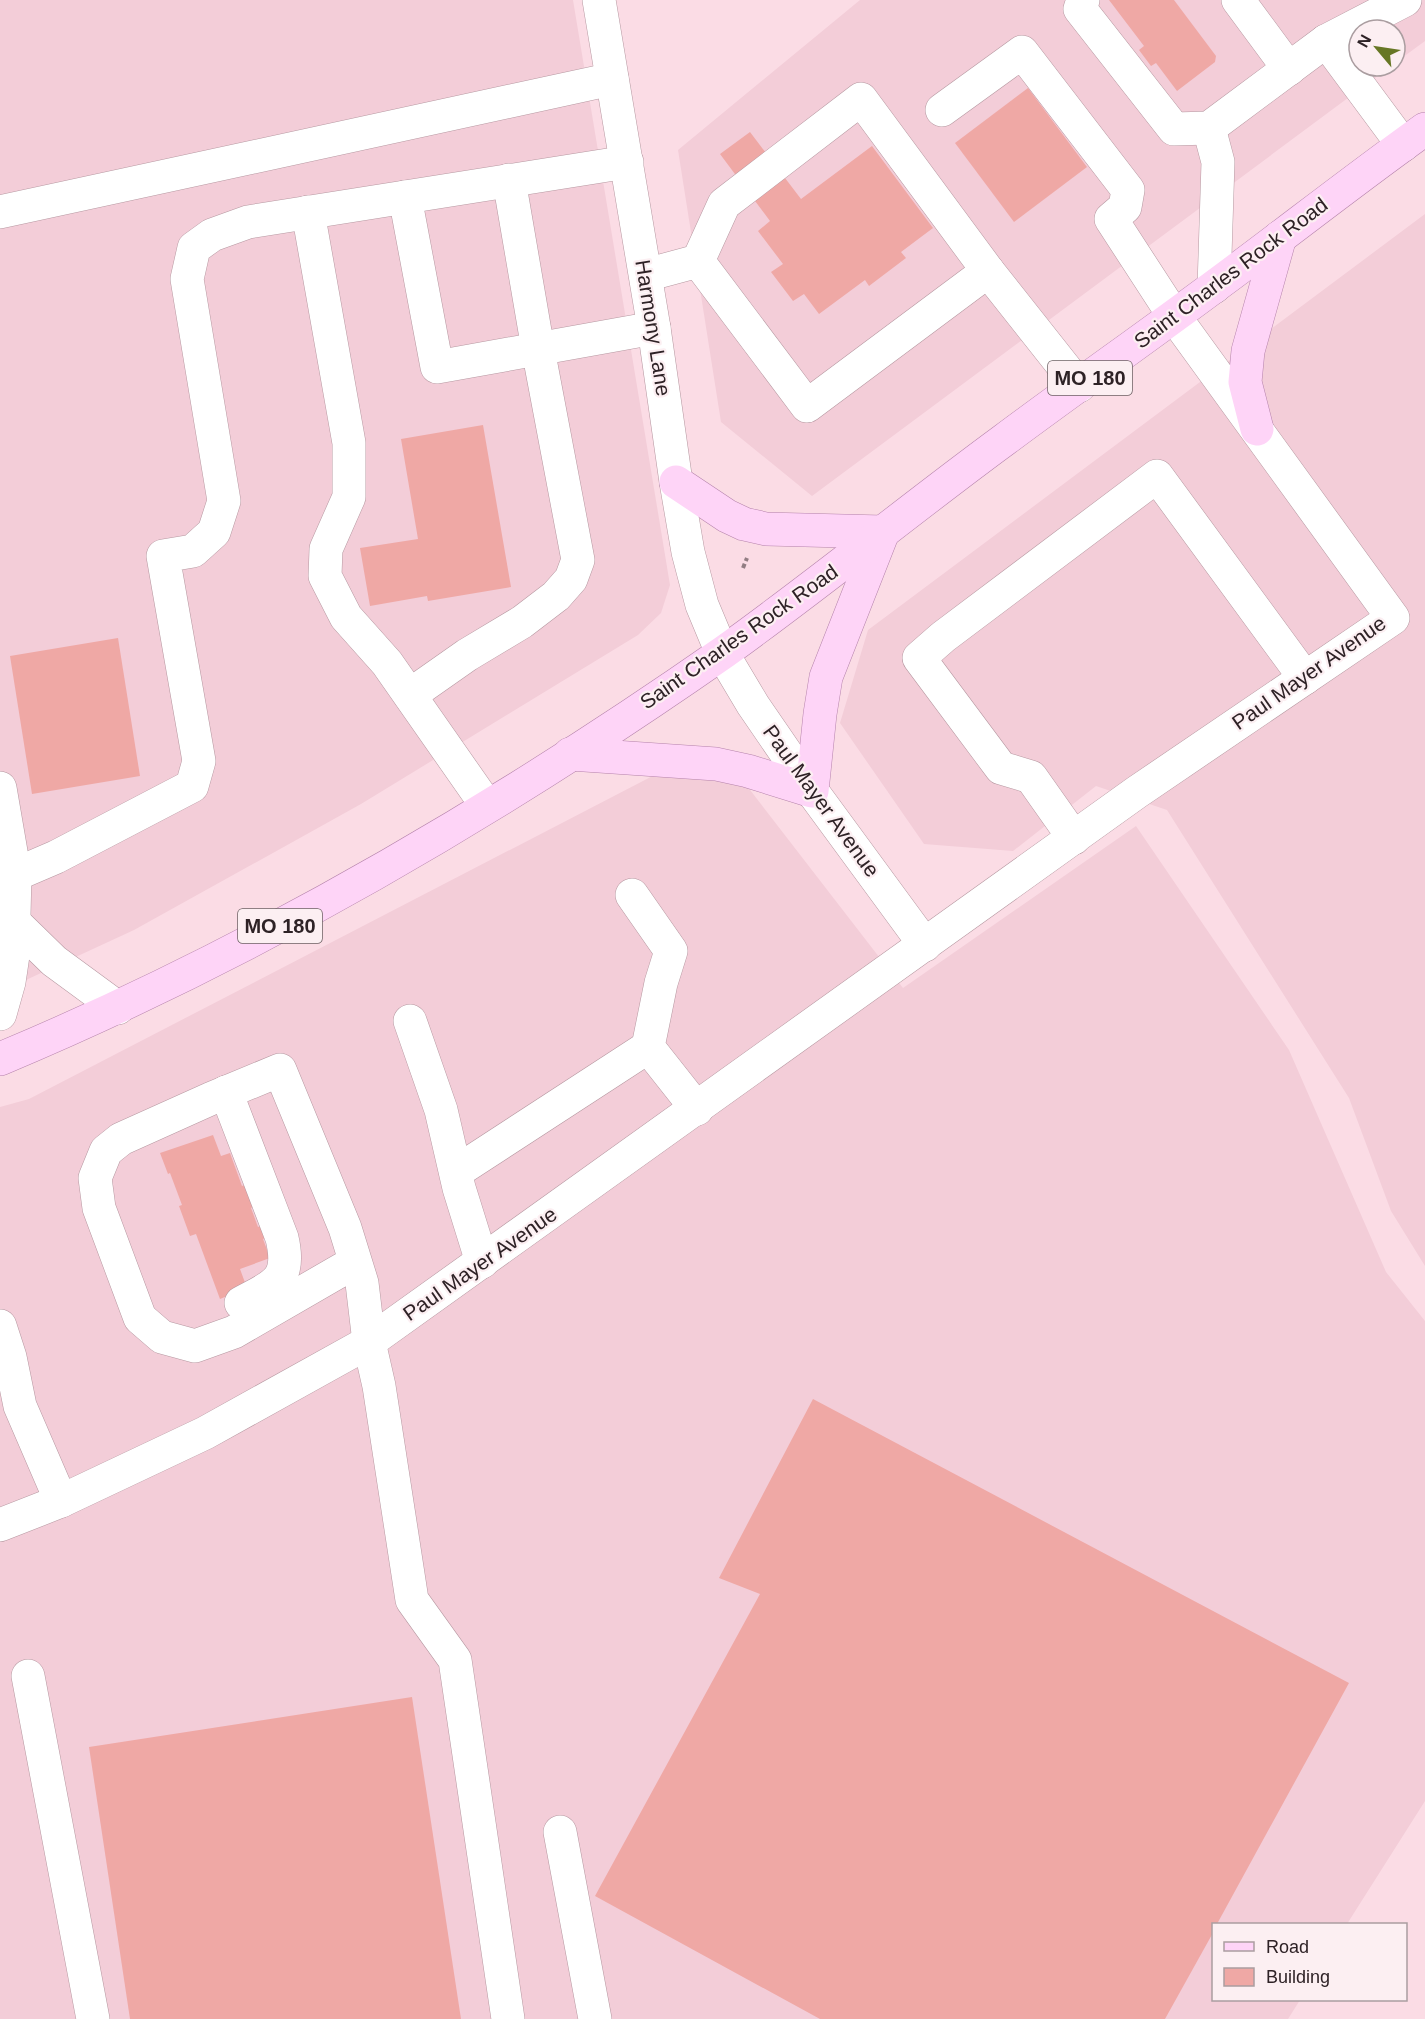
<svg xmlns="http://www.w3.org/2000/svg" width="1425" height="2019" viewBox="0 0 1425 2019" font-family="Arial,sans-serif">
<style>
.built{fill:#f3cdd8}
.building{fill:#efa8a5}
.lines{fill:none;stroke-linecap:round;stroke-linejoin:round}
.minor-casing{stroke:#b698a1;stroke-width:34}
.major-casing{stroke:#b583ab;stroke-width:34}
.path{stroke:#927d83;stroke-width:4;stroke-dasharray:4.5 3;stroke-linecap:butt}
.minor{stroke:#fff;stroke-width:33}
.major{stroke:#fed4f7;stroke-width:33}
.labels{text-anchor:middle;stroke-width:4.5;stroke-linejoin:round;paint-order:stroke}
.shield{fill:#fceff2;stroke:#6c6063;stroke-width:1.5}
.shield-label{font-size:20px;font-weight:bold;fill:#2e2226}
.street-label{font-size:21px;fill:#2e2226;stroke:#fceff2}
</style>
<rect width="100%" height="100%" fill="#fbdce5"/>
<!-- built -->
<g class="built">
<path d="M0 0H573L670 585 661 613 638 635 361 804 134 930 0 992Z"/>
<path d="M860 0H1425V41L1395 63V30H1359V66H1391L812 496 721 422 678 150Z"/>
<path d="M1425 214V1266L1391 1211 1349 1098 1167 810 1096 786 1013 851 924 844 840 723 868 630Z"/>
<path d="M668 768 747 786 903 988 1136 826 1289 1050 1386 1272 1425 1321V1801L1347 1924H1214V2000H1300L1288 2019H0V1107L29 1099Z"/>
</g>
<!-- building -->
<g class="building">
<path d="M1109 0H1174L1216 56 1215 62 1177 91 1156 63 1151 66 1139 50 1144 46Z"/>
<path d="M1028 88 1087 167 1014 222 955 143Z"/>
<path d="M750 132 801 199 872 146 933 228 901 252 906 258 869 286 865 280 819 314 804 294 793 301 771 272 783 264 758 231 770 221 720 154Z"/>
<path d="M483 425 511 587 428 601 427 596 370 606 360 548 418 539 401 439Z"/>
<path d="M118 638 140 776 32 794 10 656Z"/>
<path d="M213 1135 221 1156 230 1153 242 1186 249 1183 257 1205 251 1208 258 1227 264 1225 268 1237 263 1239 270 1258 240 1269 247 1288 220 1299 196 1234 190 1236 179 1206 182 1205 170 1173 168 1174 160 1153Z"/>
<path d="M813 1399 1349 1683 1217 1924H1214V1931L1165 2019H820L595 1896 760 1594 719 1578Z"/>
<path d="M412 1697 461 2019H130L89 1747Z"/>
</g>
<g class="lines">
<defs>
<g id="minor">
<path d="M599 0 654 328 676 482 688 552 702 605 722 653 753 705 812 791 925 945"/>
<path d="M1083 0 1080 9 1174 129 1209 128 1326 41 1405 0"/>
<path d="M1238 0 1289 69"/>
<path d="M1326 41 1403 145"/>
<path d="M1209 128 1218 162 1214 287"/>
<path d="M405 197 437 367 654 328"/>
<path d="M0 212 612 79"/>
<path d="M308 212 349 443V497L326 549 325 576 346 617 387 663 487 806"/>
<path d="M698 261 724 204 861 99 988 271"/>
<path d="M646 275 698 261 807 406 988 271 1079 386"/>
<path d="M410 695 467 655 522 622 556 596 571 579 578 560 538 349 509 180"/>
<path d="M0 788 15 875 13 955 9 982 0 1014"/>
<path d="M1074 838 1031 777 1001 768 919 658 943 637 1157 476 1305 678"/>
<path d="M0 881 56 857 192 786 199 761 163 556 193 551 214 532 224 501 187 279 194 248 212 235 248 222 627 162"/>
<path d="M632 895 671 951 661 983 648 1047 697 1109"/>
<path d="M14 922 54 961 118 1008"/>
<path d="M410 1021 441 1110 459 1188 482 1262"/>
<path d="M226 1092 282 1238C292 1281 274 1285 241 1303"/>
<path d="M456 1172 648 1047"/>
<path d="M355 1262 234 1332 195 1346 162 1337 140 1318 99 1208 95 1178 106 1151 121 1139 210 1099 280 1070 345 1228 362 1283 369 1342 379 1386 412 1600 455 1660 508 2019"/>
<path d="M0 1326 10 1357 20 1406 61 1501"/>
<path d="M0 1525 61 1501 205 1433 369 1342 1137 792 1393 618 1174 316 1111 219 1125 207 1128 190 1022 52 942 110"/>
<path d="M28 1676 93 2019"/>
<path d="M560 1832 595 2019"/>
</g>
<g id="major">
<path d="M1257 429 1245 382 1248 351 1280 237"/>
<path d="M676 482 727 516 744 524 766 529 883 532"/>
<path d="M570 754 716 764 748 771 812 791 820 714 826 677 883 532"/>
<path d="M0 1059C253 953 499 809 724 652 819 584 910 509 1004 440 1075 387 1148 336 1219 283 1288 232 1355 179 1425 129"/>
</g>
</defs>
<!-- minor casing -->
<use href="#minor" class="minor-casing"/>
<!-- major casing -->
<use href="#major" class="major-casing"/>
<!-- path -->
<path class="path" d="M743 568 747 558"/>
<!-- minor -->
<use href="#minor" class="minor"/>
<!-- major -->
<use href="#major" class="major"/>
</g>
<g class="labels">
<!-- shield labels -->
<g class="shield">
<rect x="1048" y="361" width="84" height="34" rx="4.5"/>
<rect x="238" y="909" width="84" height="34" rx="4.5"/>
</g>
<g class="shield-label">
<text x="1090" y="385">MO 180</text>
<text x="280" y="933">MO 180</text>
</g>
<!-- street labels -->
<g class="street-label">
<text transform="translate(1231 273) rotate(-37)" y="7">Saint Charles Rock Road</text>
<text transform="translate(653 328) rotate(81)" y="7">Harmony Lane</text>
<text transform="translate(739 637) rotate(-35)" y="7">Saint Charles Rock Road</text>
<text transform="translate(1309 673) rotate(-35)" y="7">Paul Mayer Avenue</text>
<text transform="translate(821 801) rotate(54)" y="7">Paul Mayer Avenue</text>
<text transform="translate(480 1264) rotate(-35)" y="7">Paul Mayer Avenue</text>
</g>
</g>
<!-- legend -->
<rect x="1212" y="1923" width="195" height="78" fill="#fceff2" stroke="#aa9da0" stroke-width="1.5"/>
<rect x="1224" y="1942" width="30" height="9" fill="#fed4f7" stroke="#aa9da0" stroke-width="1.5"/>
<text x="1266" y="1953" font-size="18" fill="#2e2226">Road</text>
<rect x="1224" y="1968" width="30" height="18" fill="#efa8a5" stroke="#aa9da0" stroke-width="1.5"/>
<text x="1266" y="1983" font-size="18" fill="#2e2226">Building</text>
<!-- north arrow -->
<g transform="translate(1377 48) rotate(299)"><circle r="28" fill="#fceff2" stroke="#aa9da0" stroke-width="1.5"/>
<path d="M0-4.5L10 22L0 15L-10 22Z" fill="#677725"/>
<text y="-9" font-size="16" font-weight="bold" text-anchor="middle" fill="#2e2226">N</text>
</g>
</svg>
